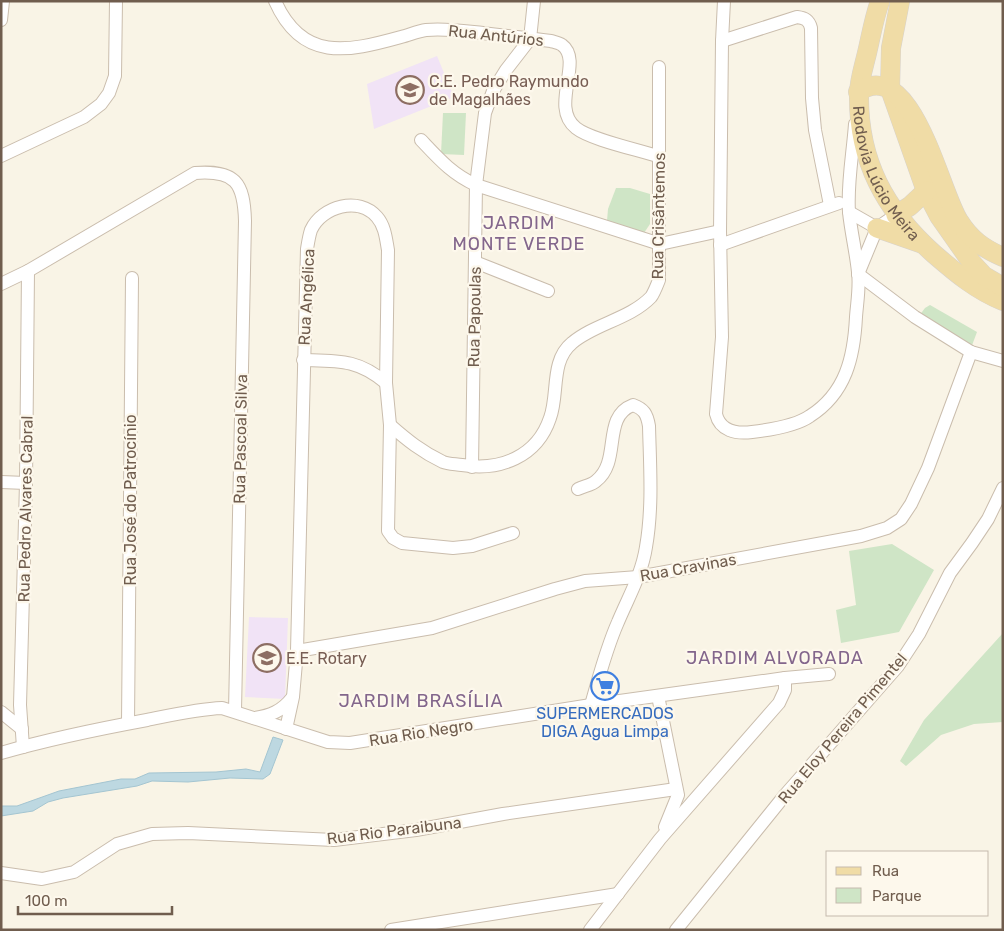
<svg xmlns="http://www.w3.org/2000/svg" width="1004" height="931" viewBox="0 0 1004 931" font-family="Rubik,sans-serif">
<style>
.education{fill:#f1e3f6}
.green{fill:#cfe5c6}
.water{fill:#bdd8e1;stroke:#a4c5d1}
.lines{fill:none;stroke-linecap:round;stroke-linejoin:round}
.minor-casing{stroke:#cabdad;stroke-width:14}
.primary-casing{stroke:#d7d2cd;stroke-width:20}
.minor{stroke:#fff;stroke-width:12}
.primary{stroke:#f0dca6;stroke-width:19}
.labels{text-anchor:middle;stroke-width:4.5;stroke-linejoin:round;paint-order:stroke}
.street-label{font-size:16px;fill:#705d4e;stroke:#fdf8ec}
.education-label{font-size:16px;fill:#785e54;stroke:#fdf8ec;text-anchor:start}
.shop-label{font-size:16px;fill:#366cbe;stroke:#fdf8ec}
.neighbourhood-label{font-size:18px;letter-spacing:1px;fill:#83668c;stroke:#fdf8ec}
</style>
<rect width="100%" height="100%" fill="#f9f4e6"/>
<!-- education -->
<g class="education">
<path d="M437 56 454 97 374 129 367 84Z"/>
<path d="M249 617 288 618 285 699 245 697Z"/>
</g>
<!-- green -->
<g class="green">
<path d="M443 113H466L464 155 441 154Z"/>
<path d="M616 188H630L650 194V224L644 233 607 221 608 209Z"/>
<path d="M930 305 977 332 971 348 919 316 925 308Z"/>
<path d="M892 544 934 570 899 632 841 643 836 610 856 605 849 551Z"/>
<path d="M1003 633V722L974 724 941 735 906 766 900 761 924 720Z"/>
</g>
<!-- water -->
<path class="water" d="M273 737 283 740 270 774 263 779 230 778 188 782 152 781 137 786 63 798 48 802 33 811 1 816V806H17L59 791 121 779H135L149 773 216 772 246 769 260 772Z"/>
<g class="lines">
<defs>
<g id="minor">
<path d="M275 1C302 62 347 52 401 37 409 35 418 31 426 30 445 28 464 31 483 33 506 36 528 38 551 41 554 42 559 43 562 45 584 61 549 107 576 128 591 140 640 150 660 157"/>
<path d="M724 1 722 41 720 231 722 337 716 414C720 431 736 434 752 432 769 430 796 426 810 416 846 393 854 357 856 317 857 303 860 286 858 272 856 252 851 232 849 212 847 183 853 153 855 124"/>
<path d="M1 20 3 1"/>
<path d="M722 41 797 17C805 18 809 20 811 28L812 98 815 130 830 205"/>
<path d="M421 140C439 159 452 174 476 185L660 244 720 231"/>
<path d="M1 156 84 117 101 104 109 93 115 76 116 1"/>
<path d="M849 212 877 228"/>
<path d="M720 245 839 203"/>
<path d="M475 262 548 291"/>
<path d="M858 274 915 317 971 352 1003 361"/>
<path d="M858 274 877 228 896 215"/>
<path d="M1 284 28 271 195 173C235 170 244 182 245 221L235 711"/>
<path d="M303 360C338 361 358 359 386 383"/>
<path d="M390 425C407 440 422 452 443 462 448 464 455 464 462 465 500 471 537 457 550 418 559 394 550 361 572 343 594 324 630 319 651 297 654 293 657 285 659 280V67"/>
<path d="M472 467 476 185 485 113 493 91 506 70 530 39 534 1"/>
<path d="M1 482 26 483"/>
<path d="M578 489C584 486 592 485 596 481 622 461 601 417 633 405 644 409 647 414 649 426 650 466 653 507 646 547 642 574 628 598 618 622 606 649 599 677 591 705"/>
<path d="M297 651 432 628 555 589 585 581 638 577 861 536 887 528 901 519 911 504 928 468 971 352"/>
<path d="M658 696 678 795 665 827"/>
<path d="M1 712 22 729"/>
<path d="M254 718C270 716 282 711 292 698"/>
<path d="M128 723 132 278"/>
<path d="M286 729 293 697 297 651 307 249C308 243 309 236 311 230 322 206 359 196 377 217 385 226 386 239 388 250L386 383 390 425 388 531 393 538 402 543 453 548 472 546 513 533"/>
<path d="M23 747 20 705 26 483 28 271"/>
<path d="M1 753C49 739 98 729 147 720 172 715 197 709 222 708L328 742 350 743 591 705 785 678 829 674"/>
<path d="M1 873 42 879 74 872 117 844 152 834 188 833 334 840 416 830 503 814 676 789"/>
<path d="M391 930 618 894"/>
<path d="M590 930 660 839 779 703 785 690V678"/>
<path d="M676 930 785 795 898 666 919 634 950 573 972 543 988 519 1003 488"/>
</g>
<g id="primary">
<path id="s1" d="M880 1C874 18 871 36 867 53 864 66 859 81 859 94 858 161 885 210 934 254 956 273 976 290 1003 301"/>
<path d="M900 1 891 48 890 89 926 191 939 216 972 263 984 276 1003 287"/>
<path d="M858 92C912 54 940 193 959 221 970 239 984 249 1003 257"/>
<path d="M896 215 910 206 926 191"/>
<path d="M877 228 923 244"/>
</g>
</defs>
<!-- minor casing -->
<use href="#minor" class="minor-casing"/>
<!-- primary casing -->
<use href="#primary" class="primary-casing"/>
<!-- minor -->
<use href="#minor" class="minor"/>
<!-- primary -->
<use href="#primary" class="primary"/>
</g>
<!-- icons -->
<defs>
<symbol id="school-ring" viewBox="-11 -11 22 22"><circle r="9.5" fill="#fdf8ec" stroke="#8d6e63" stroke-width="1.5"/><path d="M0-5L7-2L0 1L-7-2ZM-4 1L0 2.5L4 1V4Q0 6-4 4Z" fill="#8d6e63"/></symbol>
<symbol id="supermarket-ring" viewBox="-11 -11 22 22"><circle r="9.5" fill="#fdf8ec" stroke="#3f7fe0" stroke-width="1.5"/><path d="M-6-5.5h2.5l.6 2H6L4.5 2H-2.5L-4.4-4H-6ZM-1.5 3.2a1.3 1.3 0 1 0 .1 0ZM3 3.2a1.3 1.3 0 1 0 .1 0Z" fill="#3f7fe0"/></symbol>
</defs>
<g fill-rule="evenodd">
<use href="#school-ring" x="394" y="74" width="32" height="32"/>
<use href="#school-ring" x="251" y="642" width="32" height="32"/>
<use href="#supermarket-ring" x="589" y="670" width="32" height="32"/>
</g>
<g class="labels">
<!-- street labels -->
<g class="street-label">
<text transform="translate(496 35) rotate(6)" y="6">Rua Antúrios</text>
<text dy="6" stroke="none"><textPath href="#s1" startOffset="181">Rodovia Lúcio Meira</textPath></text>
<text transform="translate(658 216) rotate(-89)" y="6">Rua Crisântemos</text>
<text transform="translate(306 297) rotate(-87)" y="6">Rua Angélica</text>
<text transform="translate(474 317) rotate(-89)" y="6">Rua Papoulas</text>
<text transform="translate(240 439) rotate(-89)" y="6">Rua Pascoal Silva</text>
<text transform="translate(130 500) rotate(-90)" y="6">Rua José do Patrocínio</text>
<text transform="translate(25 509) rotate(-89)" y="6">Rua Pedro Alvares Cabral</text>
<text transform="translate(688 567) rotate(-10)" y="6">Rua Cravinas</text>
<text transform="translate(842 728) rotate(-50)" y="6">Rua Eloy Pereira Pimentel</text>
<text transform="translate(421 732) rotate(-9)" y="6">Rua Rio Negro</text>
<text transform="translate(394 830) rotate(-7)" y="6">Rua Rio Paraibuna</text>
</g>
<!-- education labels -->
<g class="education-label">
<text x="429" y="87">C.E. Pedro Raymundo<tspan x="429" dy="18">de Magalhães</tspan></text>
<text x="286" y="664">E.E. Rotary</text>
</g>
<!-- shop labels -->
<g class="shop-label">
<text x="605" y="719">SUPERMERCADOS<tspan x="605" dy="18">DIGA Agua Limpa</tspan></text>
</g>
<!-- neighbourhood labels -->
<g class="neighbourhood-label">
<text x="519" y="229">JARDIM<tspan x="519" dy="21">MONTE VERDE</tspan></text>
<text x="775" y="664">JARDIM ALVORADA</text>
<text x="421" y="707">JARDIM BRASÍLIA</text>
</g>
</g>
<!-- border -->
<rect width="1004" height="931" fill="none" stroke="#705d4e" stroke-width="5"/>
<!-- legend -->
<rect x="826" y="851" width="162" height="65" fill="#fdf8ec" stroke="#c5baad"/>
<rect x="836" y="867" width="25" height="8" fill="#f0dca6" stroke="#c5baad"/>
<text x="872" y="876" font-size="15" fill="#705d4e">Rua</text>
<rect x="836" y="888" width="25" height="15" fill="#cfe5c6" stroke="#c5baad"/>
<text x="872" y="901" font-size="15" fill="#705d4e">Parque</text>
<!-- scale -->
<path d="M18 906v8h154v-8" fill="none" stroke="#705d4e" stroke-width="2.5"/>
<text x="25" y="906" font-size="15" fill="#705d4e" stroke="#fdf8ec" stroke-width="4" paint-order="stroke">100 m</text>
</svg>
